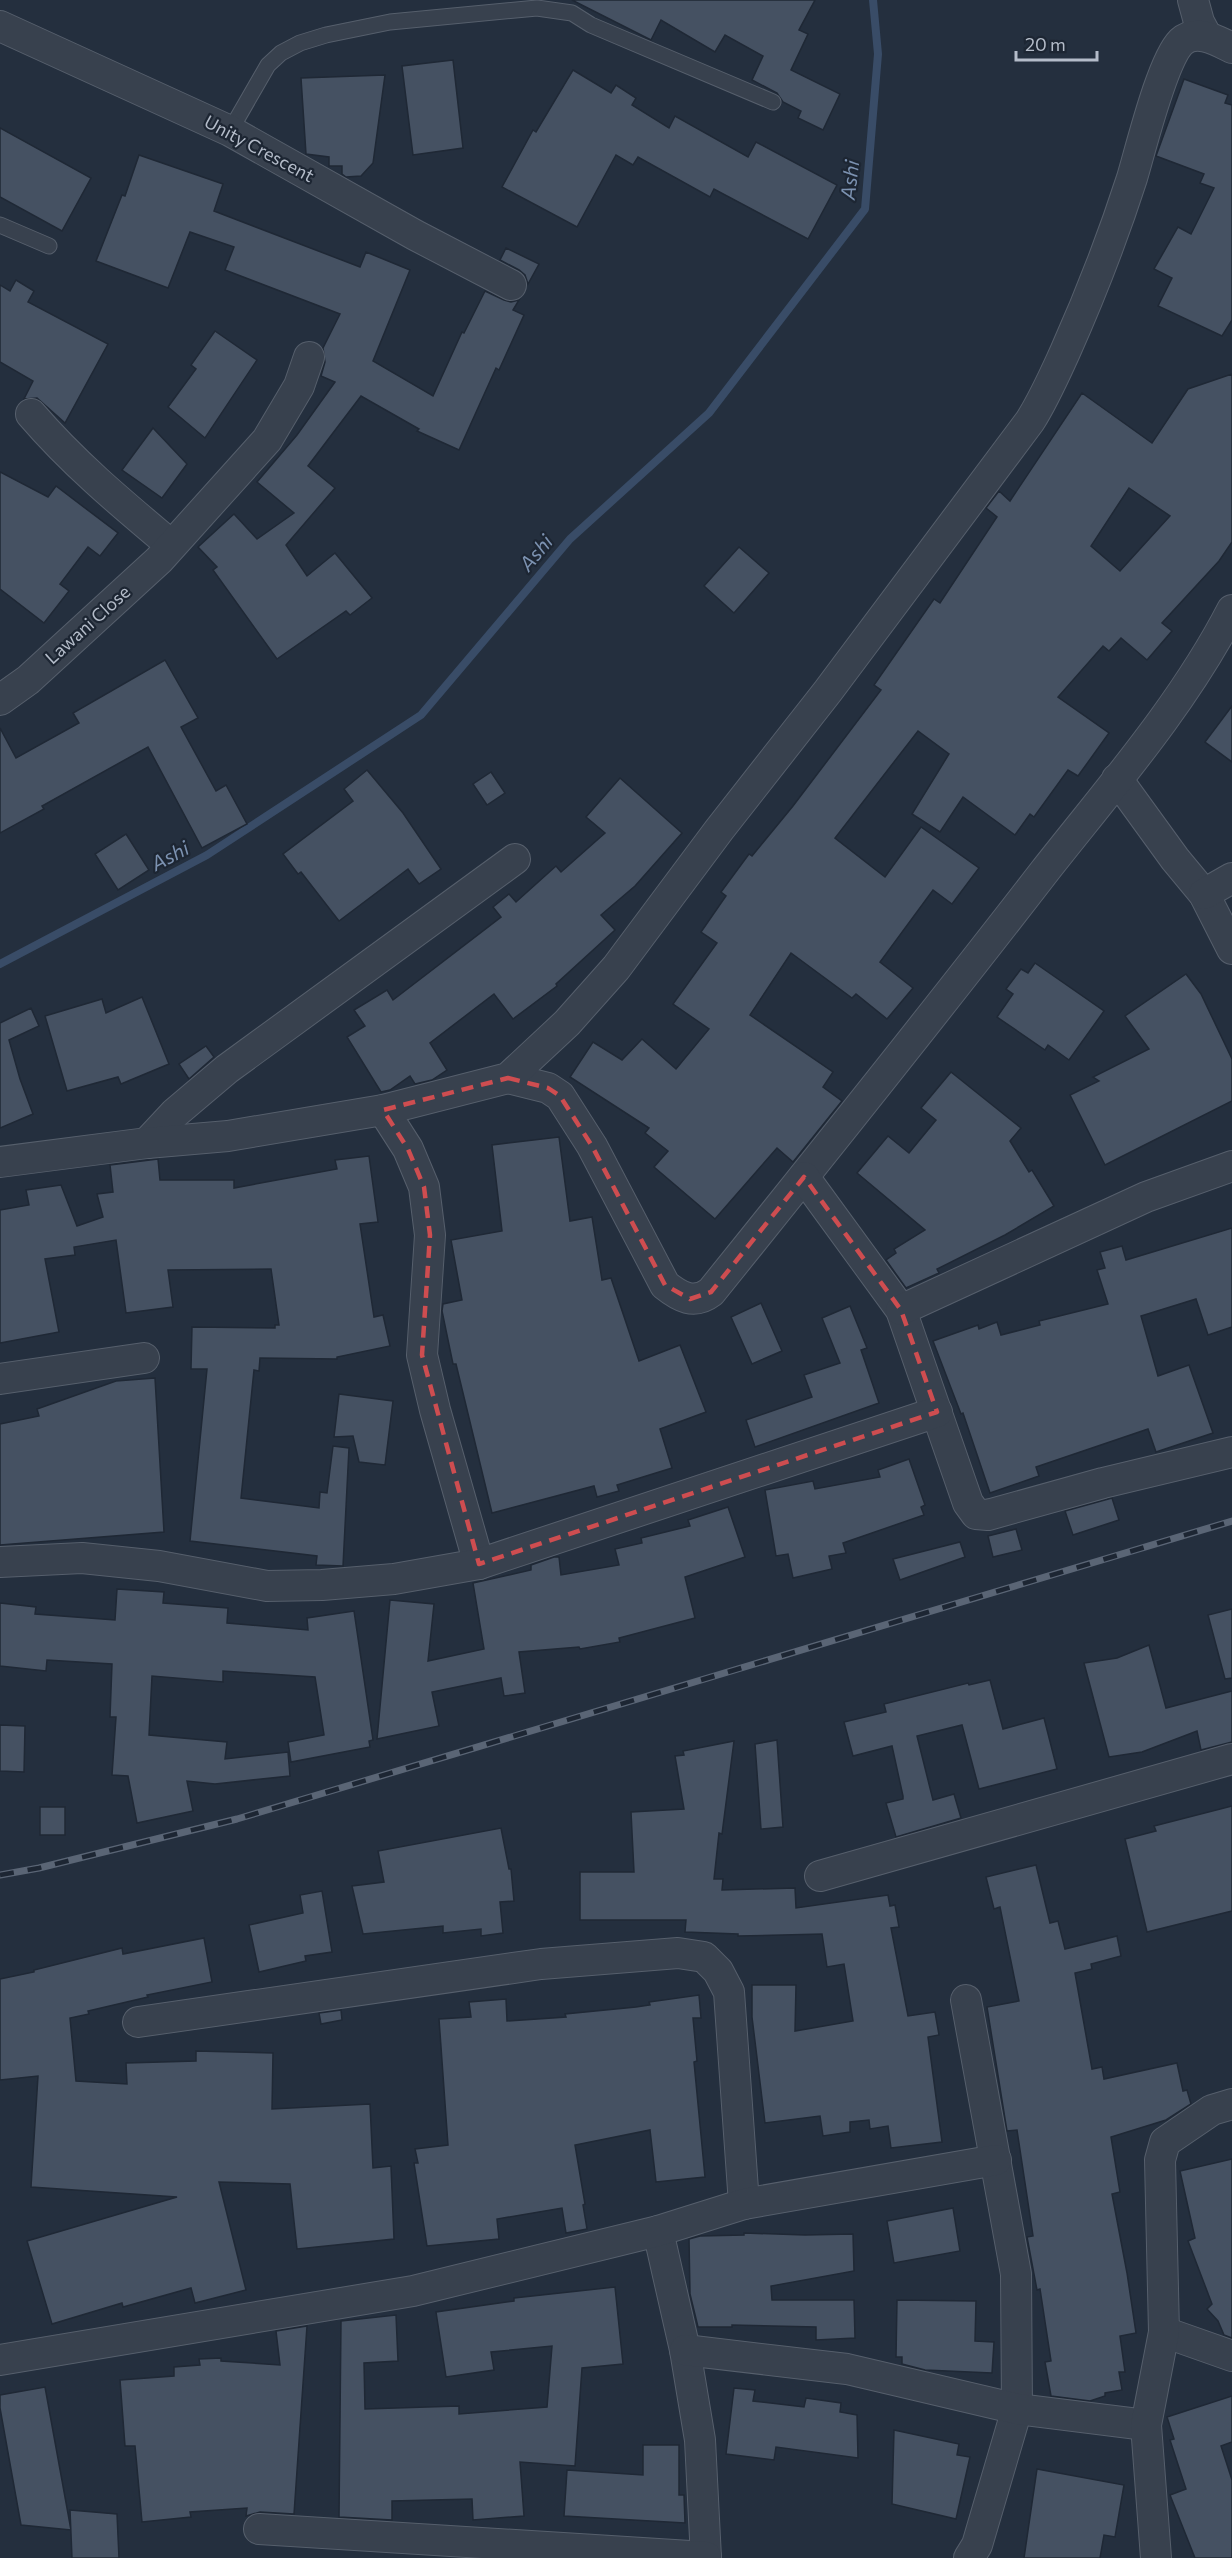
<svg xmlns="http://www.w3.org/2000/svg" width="1232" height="2558" viewBox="0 0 1232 2558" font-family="Commissioner,sans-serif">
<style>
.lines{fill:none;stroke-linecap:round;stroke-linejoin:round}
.stream{stroke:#394c67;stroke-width:8}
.building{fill:#455162;stroke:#1f2835;stroke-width:1.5;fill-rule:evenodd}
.lane-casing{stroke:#565f6c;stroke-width:17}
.street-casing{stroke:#565f6c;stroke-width:32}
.lane{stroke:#38414e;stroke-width:15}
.street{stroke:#38414e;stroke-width:30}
.rail-casing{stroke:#5a6575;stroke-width:7}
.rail{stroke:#1d2633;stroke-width:4.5;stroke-dasharray:14;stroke-linecap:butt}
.marked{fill:none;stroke:#ce4d50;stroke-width:4.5;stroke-dasharray:12 8;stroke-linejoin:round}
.labels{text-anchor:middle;stroke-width:4.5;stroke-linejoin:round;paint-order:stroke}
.street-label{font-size:18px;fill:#b4bcc9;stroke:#1d2633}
.water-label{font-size:20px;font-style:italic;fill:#7c92b1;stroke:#1d2633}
</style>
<rect width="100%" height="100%" fill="#242f3e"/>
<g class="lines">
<!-- stream -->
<path class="stream" d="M0 964 207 855 421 715 570 539 709 413 865 209 878 54 873 0"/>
</g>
<!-- building -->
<g class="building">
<path d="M572 0H815L799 30 808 34 791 70 840 94 823 130 798 118 801 111 783 102 777 93 752 80 763 56 725 35 715 52 661 20 651 40Z"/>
<path d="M453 60 463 148 413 155 402 66Z"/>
<path d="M573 70 611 93 616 85 636 98 632 105 669 128 675 116 748 157 756 142 837 185 808 239 714 189 710 197 638 157 633 165 616 155 577 227 502 187 533 130 536 132Z"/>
<path d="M385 75 373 163 361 176 346 177 342 174V166H329V157L306 154 301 78Z"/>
<path d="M1184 79 1228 95 1225 103 1232 105V320L1222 336 1158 306 1172 278 1154 269 1178 227 1191 234 1214 188 1200 183 1204 174 1156 156Z"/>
<path d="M0 128 91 178 62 231 0 197Z"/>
<path d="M139 155 223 184 214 211 360 267 366 252 410 270 373 361 433 396 462 332 464 333 485 291 504 300 511 302 519 300 513 310 524 315 499 370 496 368 459 450 417 431 419 429 361 396 308 466 335 488 286 545 307 576 335 553 372 598 350 615 346 611 277 659 213 570 217 567 198 547 234 514 257 539 294 513 257 482 297 435 335 382 321 376 325 362 323 348 340 314 225 270 234 247 190 232 168 288 96 261 122 195 125 196Z"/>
<path d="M506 248 539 264 528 284 525 275 519 270 500 260Z"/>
<path d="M16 280 34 291 28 302 108 344 65 423 37 398 24 399 33 381 0 362V285L10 291Z"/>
<path d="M215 331 257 360 205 438 168 407 196 369 191 365Z"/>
<path d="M1232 374V542L1219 561 1162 623 1172 631 1147 660 1121 638 1109 651 1103 646 1058 697 1109 733 1078 776 1068 770 1034 817 1030 814 1015 835 963 797 940 832 912 814 949 754 918 731 835 838 885 877 921 827 979 868 952 904 933 890 880 962 913 988 887 1019 856 994 852 998 791 953 750 1015 833 1072 823 1087 842 1101 793 1162 777 1148 715 1219 654 1167 668 1151 645 1133 649 1128 570 1077 593 1042 622 1060 642 1039 676 1069 709 1029 673 1004 717 943 701 932 726 896 721 892 749 854 752 856 793 806 881 690 874 685 934 599 940 603 997 517 986 508 999 491 1010 501 1082 393 1152 443 1188 389ZM1129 488 1170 516 1120 571 1091 546Z"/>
<path d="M153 428 187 464 162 498 122 470Z"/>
<path d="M0 472 48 497 56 486 118 533 100 556 88 547 60 584 69 591 44 623 0 589Z"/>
<path d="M739 547 769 573 734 613 704 586Z"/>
<path d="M165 660 198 718 181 727 216 791 226 785 247 824 202 848 148 747 42 806 44 809 0 833V728L16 758 79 723 73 713Z"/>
<path d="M1232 706V762L1205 742Z"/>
<path d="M367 770 403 813 441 869 419 884 408 869 339 921 301 872 298 874 283 854 353 801 344 789Z"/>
<path d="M491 772 505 793 487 805 473 784Z"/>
<path d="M620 778 682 833 635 886 601 915 615 930 556 984 557 986 513 1019 494 994 430 1043 447 1070 432 1080 415 1084 410 1076 390 1090 381 1092 347 1037 365 1026 354 1010 387 990 393 1000 501 917 493 907 509 894 516 902 556 866 561 872 605 833 586 817Z"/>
<path d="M126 834 149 870 118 890 95 854Z"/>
<path d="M1035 963 1104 1011 1069 1060 1048 1045 1045 1050 997 1017 1013 994 1006 989 1021 969 1028 973Z"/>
<path d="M1186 974 1201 994 1232 1059V1101L1105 1165 1070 1095 1099 1081 1093 1077 1149 1049 1125 1016Z"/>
<path d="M142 997 169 1064 121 1084 118 1077 67 1091 45 1016 102 999 106 1013Z"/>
<path d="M31 1008 39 1026 9 1040 20 1079 33 1114 0 1128V1023Z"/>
<path d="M206 1046 214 1057 189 1079 179 1064Z"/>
<path d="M951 1072 1021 1128 1010 1141 1029 1172 1032 1170 1054 1206 1005 1235 937 1269 939 1273 906 1288 886 1260 896 1253 894 1249 925 1230 857 1173 888 1136 909 1153 936 1120 921 1108Z"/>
<path d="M559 1137 570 1221 592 1217 602 1280 611 1278 639 1361 680 1345 706 1412 660 1429 672 1468 617 1485 619 1491 597 1497 594 1486 492 1513 456 1364H453L442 1311 443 1304 462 1300 451 1240 502 1231 492 1145Z"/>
<path d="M369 1156 378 1222 360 1224 374 1317 383 1315 390 1346 337 1357V1359L260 1358 259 1371 254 1370 241 1498 319 1508 320 1492 327 1493 333 1446 349 1448 343 1566 316 1565 317 1556 190 1541 207 1369H191L192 1327 275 1328V1325H279L271 1269 168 1270 173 1307 126 1313 116 1240 74 1247 75 1255 45 1259 59 1332 0 1343V1210L29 1205 26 1190 61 1185 77 1226 103 1217 97 1194 113 1192 110 1165 158 1159 160 1180H234V1188L337 1169 335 1160Z"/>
<path d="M1232 1228V1327L1208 1335 1196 1299 1141 1316 1158 1376 1189 1365 1213 1433 1156 1452 1148 1429 1036 1467 1039 1476 990 1493 963 1413 961 1414 933 1341 978 1325 979 1329 997 1322 1001 1335 1040 1325 1039 1321 1108 1304 1097 1270 1105 1268 1100 1252 1122 1246 1126 1260Z"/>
<path d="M761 1303 782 1351 752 1364 731 1317Z"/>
<path d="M850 1306 867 1348 861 1350 879 1403 755 1447 746 1420 812 1397 804 1375 840 1363 822 1318Z"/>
<path d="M155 1378 164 1532 0 1545V1424L39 1416 37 1409 116 1381Z"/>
<path d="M339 1394 393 1401 385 1465 359 1462 353 1436 334 1437Z"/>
<path d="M909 1459 925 1505 921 1507 924 1515 843 1543 846 1553 829 1556 832 1569 793 1578 788 1554 776 1556 765 1490 813 1481 815 1489 880 1477 878 1470Z"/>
<path d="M1112 1498 1119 1520 1073 1535 1065 1511Z"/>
<path d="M728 1507 745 1557 685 1577 695 1618 619 1638 620 1642 580 1649 579 1647 519 1652 525 1693 504 1696 501 1678 432 1692 439 1726 377 1739 390 1600 434 1604 428 1661 484 1649 473 1583 531 1570V1565L554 1557H559L561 1575 619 1565 615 1549 642 1543 641 1538 690 1526 688 1520Z"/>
<path d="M1016 1529 1022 1550 993 1557 988 1536Z"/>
<path d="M960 1542 965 1557 900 1580 893 1559Z"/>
<path d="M117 1589 164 1592 163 1603 228 1608 227 1623 308 1630 307 1618 354 1611 373 1740 369 1741 370 1747 291 1762 288 1742 324 1735 315 1677 223 1671V1682L152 1676 149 1735 227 1742 225 1759 288 1752 290 1776 215 1784 187 1781 193 1811 137 1823 128 1776 112 1775 116 1717H110L112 1664 47 1660 46 1671 0 1666V1603L36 1607 35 1614 115 1620Z"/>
<path d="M1232 1609V1678L1225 1679 1208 1615Z"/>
<path d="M1149 1645 1166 1708 1232 1691V1742L1201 1750 1197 1731 1142 1752 1109 1757 1084 1663 1117 1658Z"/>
<path d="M990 1680 1003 1729 1044 1718 1057 1769 979 1789 962 1725 917 1736 933 1800 954 1794 961 1818 896 1837 886 1803 903 1799V1796L892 1746 853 1756 844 1722 886 1712 884 1704 968 1683 969 1685Z"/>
<path d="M0 1725 25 1726 24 1772 0 1771Z"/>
<path d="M777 1740 783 1827 761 1829 755 1744Z"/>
<path d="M734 1741 722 1834 719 1833 714 1879H723L722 1890 795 1888 796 1908 888 1895 890 1906 895 1905 899 1927 891 1928 908 2016 935 2012 939 2035 928 2037 942 2142 891 2148 888 2126 870 2129 869 2120 850 2122V2132L823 2136 820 2116 765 2123 752 2017V1985H796L795 2031 853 2021 844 1964 827 1967 822 1934 738 1936V1934L685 1932 686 1920H580V1872H634L631 1812 684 1809 675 1756 684 1755 683 1751Z"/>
<path d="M1232 1806V1911L1147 1932 1125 1839 1156 1831 1154 1826Z"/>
<rect x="40" y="1807" width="25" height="28"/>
<path d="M501 1828 509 1869H511L514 1901 500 1902 503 1933 481 1936V1929L443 1933V1926L363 1934 352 1886 384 1882 378 1851Z"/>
<path d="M1036 1865 1050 1923 1058 1921 1065 1949 1117 1936 1121 1956 1091 1964 1092 1969 1075 1973 1092 2069 1102 2067 1104 2079 1177 2063 1183 2091 1187 2090 1191 2104 1166 2120 1111 2137 1120 2192 1112 2194 1127 2273 1136 2333 1120 2336 1125 2372H1119L1122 2390 1105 2393V2396L1090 2401 1051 2396 1045 2362 1051 2361 1040 2289 1037 2290 1027 2237 1033 2236 1017 2130 1007 2131 987 2007 1019 2001 1000 1907 994 1909 986 1877Z"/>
<path d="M322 1891 332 1952 305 1956 306 1961 259 1972 249 1925 303 1913 300 1895Z"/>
<path d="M204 1938 212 1982 147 1995 148 1997 88 2011 89 2014 70 2018 76 2081 127 2084 126 2063 196 2061V2051L273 2053 272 2109 370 2104 373 2168 391 2166 394 2239 297 2249 290 2184 219 2182 246 2290 195 2303 191 2288 123 2307 122 2303 52 2324 27 2241 177 2197 31 2187 38 2076 0 2080V1979L34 1972V1970L122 1948 123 1954Z"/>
<path d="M699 1995 701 2018H693L697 2061 694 2062 705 2177 656 2182 650 2130 575 2145 585 2204 583 2205 587 2229 566 2233 562 2208 497 2219 499 2239 427 2246 414 2163H418L415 2149 448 2145 439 2019 471 2017 469 2002 506 1999 507 2021 566 2017 565 2014 636 2007 650 2005 649 2002Z"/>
<path d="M341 2010 342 2020 321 2024 319 2013Z"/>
<path d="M1232 2159V2338L1224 2335 1218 2321 1207 2309 1212 2304 1188 2241 1195 2238 1180 2171Z"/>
<path d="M953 2208 960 2251 894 2263 887 2221Z"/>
<path d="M744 2233 805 2235 853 2234 854 2271 771 2286 772 2300H854L855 2338 816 2340V2327L732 2325V2327H698L690 2294 689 2239 700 2236 744 2235Z"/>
<path d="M615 2287 623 2364 582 2368 575 2466 520 2462 524 2516 473 2520 472 2499 392 2501V2520L339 2517 341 2321 396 2315 398 2361 364 2363 365 2409 459 2406V2414L547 2407 552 2346 491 2352 494 2370 446 2377 436 2312 514 2301V2298Z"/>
<path d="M897 2300 976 2301 975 2341 994 2342 992 2373 925 2370 902 2364V2357H896Z"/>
<path d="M307 2326 294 2514 260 2512 246 2516 247 2508 190 2512 191 2517 142 2522 135 2446H125L120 2380 174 2376V2367L200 2365 199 2359 221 2358V2361L280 2365 276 2331Z"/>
<path d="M45 2387 71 2530 21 2525 0 2408V2395Z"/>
<path d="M734 2388 755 2390 753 2401 804 2407 806 2398 841 2403 840 2412 857 2415 858 2458 776 2447 774 2460 726 2454Z"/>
<path d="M1232 2396V2442L1221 2446 1232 2480V2558H1195L1170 2495 1186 2489 1170 2440 1174 2439 1167 2417Z"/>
<path d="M894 2430 959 2444 957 2455 970 2457 956 2519 892 2504Z"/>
<path d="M643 2445H679V2495H684L685 2523 564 2516 567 2470 643 2475Z"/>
<path d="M1037 2469 1124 2485 1115 2537 1104 2535 1100 2558H1024Z"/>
<path d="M70 2510 117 2514 119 2558H72Z"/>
</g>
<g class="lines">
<defs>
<g id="lane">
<path d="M230 131 268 65 281 53 300 43 326 35 390 22 537 8 572 13 591 25 773 102"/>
<path d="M0 225 49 246"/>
</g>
<g id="street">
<path d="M1193 0 1199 22 1206 35"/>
<path d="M0 26 230 131 415 235 511 285"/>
<path d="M31 414C73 463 121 503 171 545"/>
<path d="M0 700 28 680 159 560 267 440 299 386 309 357"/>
<path d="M1117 779 1175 859 1204 894 1232 949"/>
<path d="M1204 894 1232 878"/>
<path d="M508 1078 548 1088 560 1096 592 1146 665 1285C680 1297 694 1305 711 1292 823 1153 935 1013 1044 872 1110 788 1183 705 1232 610"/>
<path d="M383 1110 408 1149 424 1187 430 1235 422 1355 435 1410 479 1564"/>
<path d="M147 1143 175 1113 227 1069 515 859"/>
<path d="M0 1162 147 1143 228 1136 383 1110 508 1078 567 1023 616 968 719 830 828 691 1030 421C1044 399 1054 376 1065 352 1090 296 1113 237 1132 178 1141 148 1162 61 1181 42 1196 28 1218 41 1232 48"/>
<path d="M804 1177 901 1310 968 1503 976 1514 988 1515 1103 1483 1232 1452"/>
<path d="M901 1310 1146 1197 1232 1166"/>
<path d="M0 1379 144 1358"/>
<path d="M0 1562 82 1558 159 1566 267 1586 322 1585 394 1579 479 1564 937 1412"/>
<path d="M820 1876 1232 1759"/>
<path d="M966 2000 1016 2274 1017 2409 977 2545 969 2558"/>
<path d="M138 2022 541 1964 678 1953 704 1957 718 1971 729 1992 744 2204"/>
<path d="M658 2231 685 2350 700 2440 706 2558"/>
<path d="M1164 2332 1232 2356"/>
<path d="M685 2350 847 2369 1017 2409 1146 2425"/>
<path d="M0 2360 413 2291 658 2231 744 2204 996 2160"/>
<path d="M259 2529 706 2557"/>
<path d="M1156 2558 1146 2425 1164 2332 1160 2160 1165 2142 1212 2110 1232 2104"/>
</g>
</defs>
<!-- lane casing -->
<use href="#lane" class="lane-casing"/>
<!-- street casing -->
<use href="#street" class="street-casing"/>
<!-- lane -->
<use href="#lane" class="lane"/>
<!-- street -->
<use href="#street" class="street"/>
<defs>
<path id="rail" d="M0 1875 39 1868 237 1819 1232 1521"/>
</defs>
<!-- rail casing -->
<use href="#rail" class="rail-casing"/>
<!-- rail -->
<use href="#rail" class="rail"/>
</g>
<!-- marked area -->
<path class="marked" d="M508 1078 548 1088 560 1096 592 1146 665 1285 690 1299 711 1292 804 1177 901 1310 937 1412 479 1564 422 1355 430 1235 424 1187 408 1149 383 1110Z"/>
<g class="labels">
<!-- street labels -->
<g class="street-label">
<text transform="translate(259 149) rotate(28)" y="6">Unity Crescent</text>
<text transform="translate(88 625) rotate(-42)" y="6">Lawani Close</text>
</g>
<!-- water labels -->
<g class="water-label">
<text transform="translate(850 180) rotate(-83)" y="7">Ashi</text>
<text transform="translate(536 553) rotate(-50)" y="7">Ashi</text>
<text transform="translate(170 856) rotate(-28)" y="7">Ashi</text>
</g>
</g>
<!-- scale -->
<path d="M1016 51v9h81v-9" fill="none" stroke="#b4bcc9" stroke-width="3"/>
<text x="1025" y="51" font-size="18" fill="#b4bcc9" stroke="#1d2633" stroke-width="4.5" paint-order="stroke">20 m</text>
</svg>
